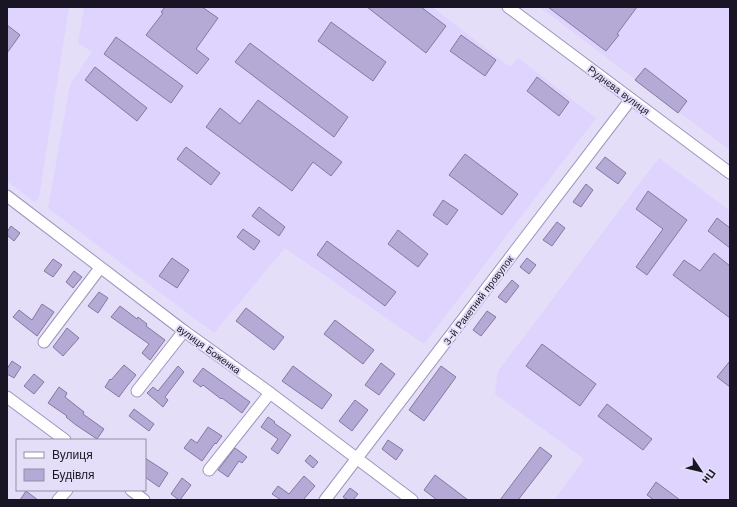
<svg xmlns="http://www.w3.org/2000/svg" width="737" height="507" viewBox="0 0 737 507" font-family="'Work Sans',sans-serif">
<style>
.built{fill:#ded4fd}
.building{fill:#b5aad5;stroke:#8379a1}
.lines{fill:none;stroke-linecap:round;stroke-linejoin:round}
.minor-casing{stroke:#9f94be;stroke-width:13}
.minor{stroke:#fff;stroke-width:11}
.labels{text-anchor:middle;stroke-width:4;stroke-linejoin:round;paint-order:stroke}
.street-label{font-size:10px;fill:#1a1525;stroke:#e4def9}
</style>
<rect width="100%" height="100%" fill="#e4def9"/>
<!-- built -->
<g class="built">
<path d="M7 7H69L39 197 35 202 7 181Z"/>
<path d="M84 7H432L510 67 518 58 596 118 424 344 285 248 214 333 48 208 70 85 92 52 78 43Z"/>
<path d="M540 7H730V150L615 64Z"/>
<path d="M659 158 730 211V500H554L584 459 495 394 498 371Z"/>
</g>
<!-- building -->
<g class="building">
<path d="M165 7H202L218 18 196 49 209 59 197 74 146 35 163 13 161 12Z"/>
<path d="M367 7H421L446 26 426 53Z"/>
<path d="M548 7H637L617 34 619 35 606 51Z"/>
<path d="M331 22 386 62 373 81 318 41Z"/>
<path d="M7 25 20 35 7 53Z"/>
<path d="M461 35 496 60 485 76 450 51Z"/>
<path d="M116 37 183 86 171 103 104 54Z"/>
<path d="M250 43 348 117 334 137 235 62Z"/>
<path d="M95 67 147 108 137 121 85 80Z"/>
<path d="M645 68 687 101 678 113 635 80Z"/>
<path d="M537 77 569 102 559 116 527 91Z"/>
<path d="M258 100 342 162 331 176 313 162 292 191 206 127 220 108 240 124Z"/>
<path d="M186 147 220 173 211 185 177 159Z"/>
<path d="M465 154 518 194 502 215 449 175Z"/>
<path d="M605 157 626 173 618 184 596 168Z"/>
<path d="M586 184 593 190 581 207 573 202Z"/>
<path d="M648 191 687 220 647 275 636 267 663 229 636 209Z"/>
<path d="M443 200 458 210 447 225 433 215Z"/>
<path d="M259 207 285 227 279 236 252 216Z"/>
<path d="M717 218 730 228V248L708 231Z"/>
<path d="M557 222 565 228 552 246 543 240Z"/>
<path d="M11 226 20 233 14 241 7 235V232Z"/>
<path d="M243 229 260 241 254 250 237 237Z"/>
<path d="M398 230 428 254 418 267 388 244Z"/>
<path d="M327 241 396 292 385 306 317 255Z"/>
<path d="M714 253 730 266V318L673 275 684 260 700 271Z"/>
<path d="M172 258 189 270 177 288 159 276Z"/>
<path d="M527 258 536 265 529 274 520 267Z"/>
<path d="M53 259 62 265 53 277 44 271Z"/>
<path d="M74 271 82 277 73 288 66 282Z"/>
<path d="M512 280 519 286 506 303 498 297Z"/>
<path d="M99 292 108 298 98 313 88 306Z"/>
<path d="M42 304 54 312 37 336 13 317 19 310 32 320Z"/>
<path d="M120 306 137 319 138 317 147 324 146 326 165 340 150 360 142 353 149 344 111 317Z"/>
<path d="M246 308 284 337 274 350 236 321Z"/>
<path d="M487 311 496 317 481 336 473 330Z"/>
<path d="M335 320 374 350 363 364 324 334Z"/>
<path d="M67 328 79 338 63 356 53 347 62 335Z"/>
<path d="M542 344 596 384 580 406 526 366Z"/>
<path d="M12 361 21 367 14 378 7 374V369Z"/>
<path d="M730 361V387L717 377Z"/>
<path d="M381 363 395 374 379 395 365 385Z"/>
<path d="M124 365 136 375 127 386 119 397 105 387 110 379 111 380Z"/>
<path d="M178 366 184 372 165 397 168 400 163 407 147 393 153 387 158 391Z"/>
<path d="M293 366 332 395 322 409 282 381Z"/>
<path d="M441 366 456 377 424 421 409 410Z"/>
<path d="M203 368 250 402 242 413 222 398 221 399 203 385 201 387 193 381Z"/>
<path d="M34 374 44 382 34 394 24 386Z"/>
<path d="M59 387 67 393 65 397 84 412 83 414 104 429 97 439 76 425 66 417 67 416 48 403Z"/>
<path d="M355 400 368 410 352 431 339 421Z"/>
<path d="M607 404 652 439 643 450 598 416Z"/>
<path d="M134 409 154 424 149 431 129 416Z"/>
<path d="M268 417 275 422 274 423 291 435 278 454 271 449 278 439 261 427Z"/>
<path d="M208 427 222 436 216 444 215 443 202 461 184 448 191 439 197 443Z"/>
<path d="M388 440 403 450 396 460 382 449Z"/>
<path d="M540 447 552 456 518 500H500Z"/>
<path d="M235 448 247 457 242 463 239 461 228 477 218 470Z"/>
<path d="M310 455 318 462 313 468 305 461Z"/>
<path d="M145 458 168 473 159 487 145 477Z"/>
<path d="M435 475 468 500H437L424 490Z"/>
<path d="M304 476 315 486 303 500H281L272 494 278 486 289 494Z"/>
<path d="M182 478 191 485 180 500H179L171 494Z"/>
<path d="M656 482 680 500H654L647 495Z"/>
<path d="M350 488 358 494 353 500H348L343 497Z"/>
<path d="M26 491 38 500H20Z"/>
</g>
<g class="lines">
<defs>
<g id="minor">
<path d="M508 7 730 173"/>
<path d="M7 196 184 331 266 390 412 500"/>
<path d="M44 342 100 268"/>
<path d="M137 391 184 331"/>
<path d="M7 397 65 440"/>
<path d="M209 470 270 393"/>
<path d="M131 490 144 500"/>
<path d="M58 500 67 490"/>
<path d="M325 500 631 99"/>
</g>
</defs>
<!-- minor casing -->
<use href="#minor" class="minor-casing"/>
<!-- minor -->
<use href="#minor" class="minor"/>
</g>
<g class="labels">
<!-- street labels -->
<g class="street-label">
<text transform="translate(619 90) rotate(37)" y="4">Руднєва вулиця</text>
<text transform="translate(478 300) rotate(-53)" y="4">3-й Ракетний провулок</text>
<text transform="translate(209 349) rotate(36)" y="4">вулиця Боженка</text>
</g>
</g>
<!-- border -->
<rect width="737" height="507" fill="none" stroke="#1a1525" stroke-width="16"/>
<!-- legend -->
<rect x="16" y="439" width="130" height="52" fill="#e4def9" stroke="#938ea4"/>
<rect x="24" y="452" width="20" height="6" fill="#ffffff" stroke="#938ea4"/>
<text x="52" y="459" font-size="12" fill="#1a1525">Вулиця</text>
<rect x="24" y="469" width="20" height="12" fill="#b5aad5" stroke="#938ea4"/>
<text x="52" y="479" font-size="12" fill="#1a1525">Будівля</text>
<!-- north arrow -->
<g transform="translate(701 471) rotate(125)" stroke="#e4def9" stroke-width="3" paint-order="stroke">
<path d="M0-3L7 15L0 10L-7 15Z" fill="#1a1525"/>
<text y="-6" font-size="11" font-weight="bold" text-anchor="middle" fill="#1a1525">Пн</text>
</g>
</svg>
